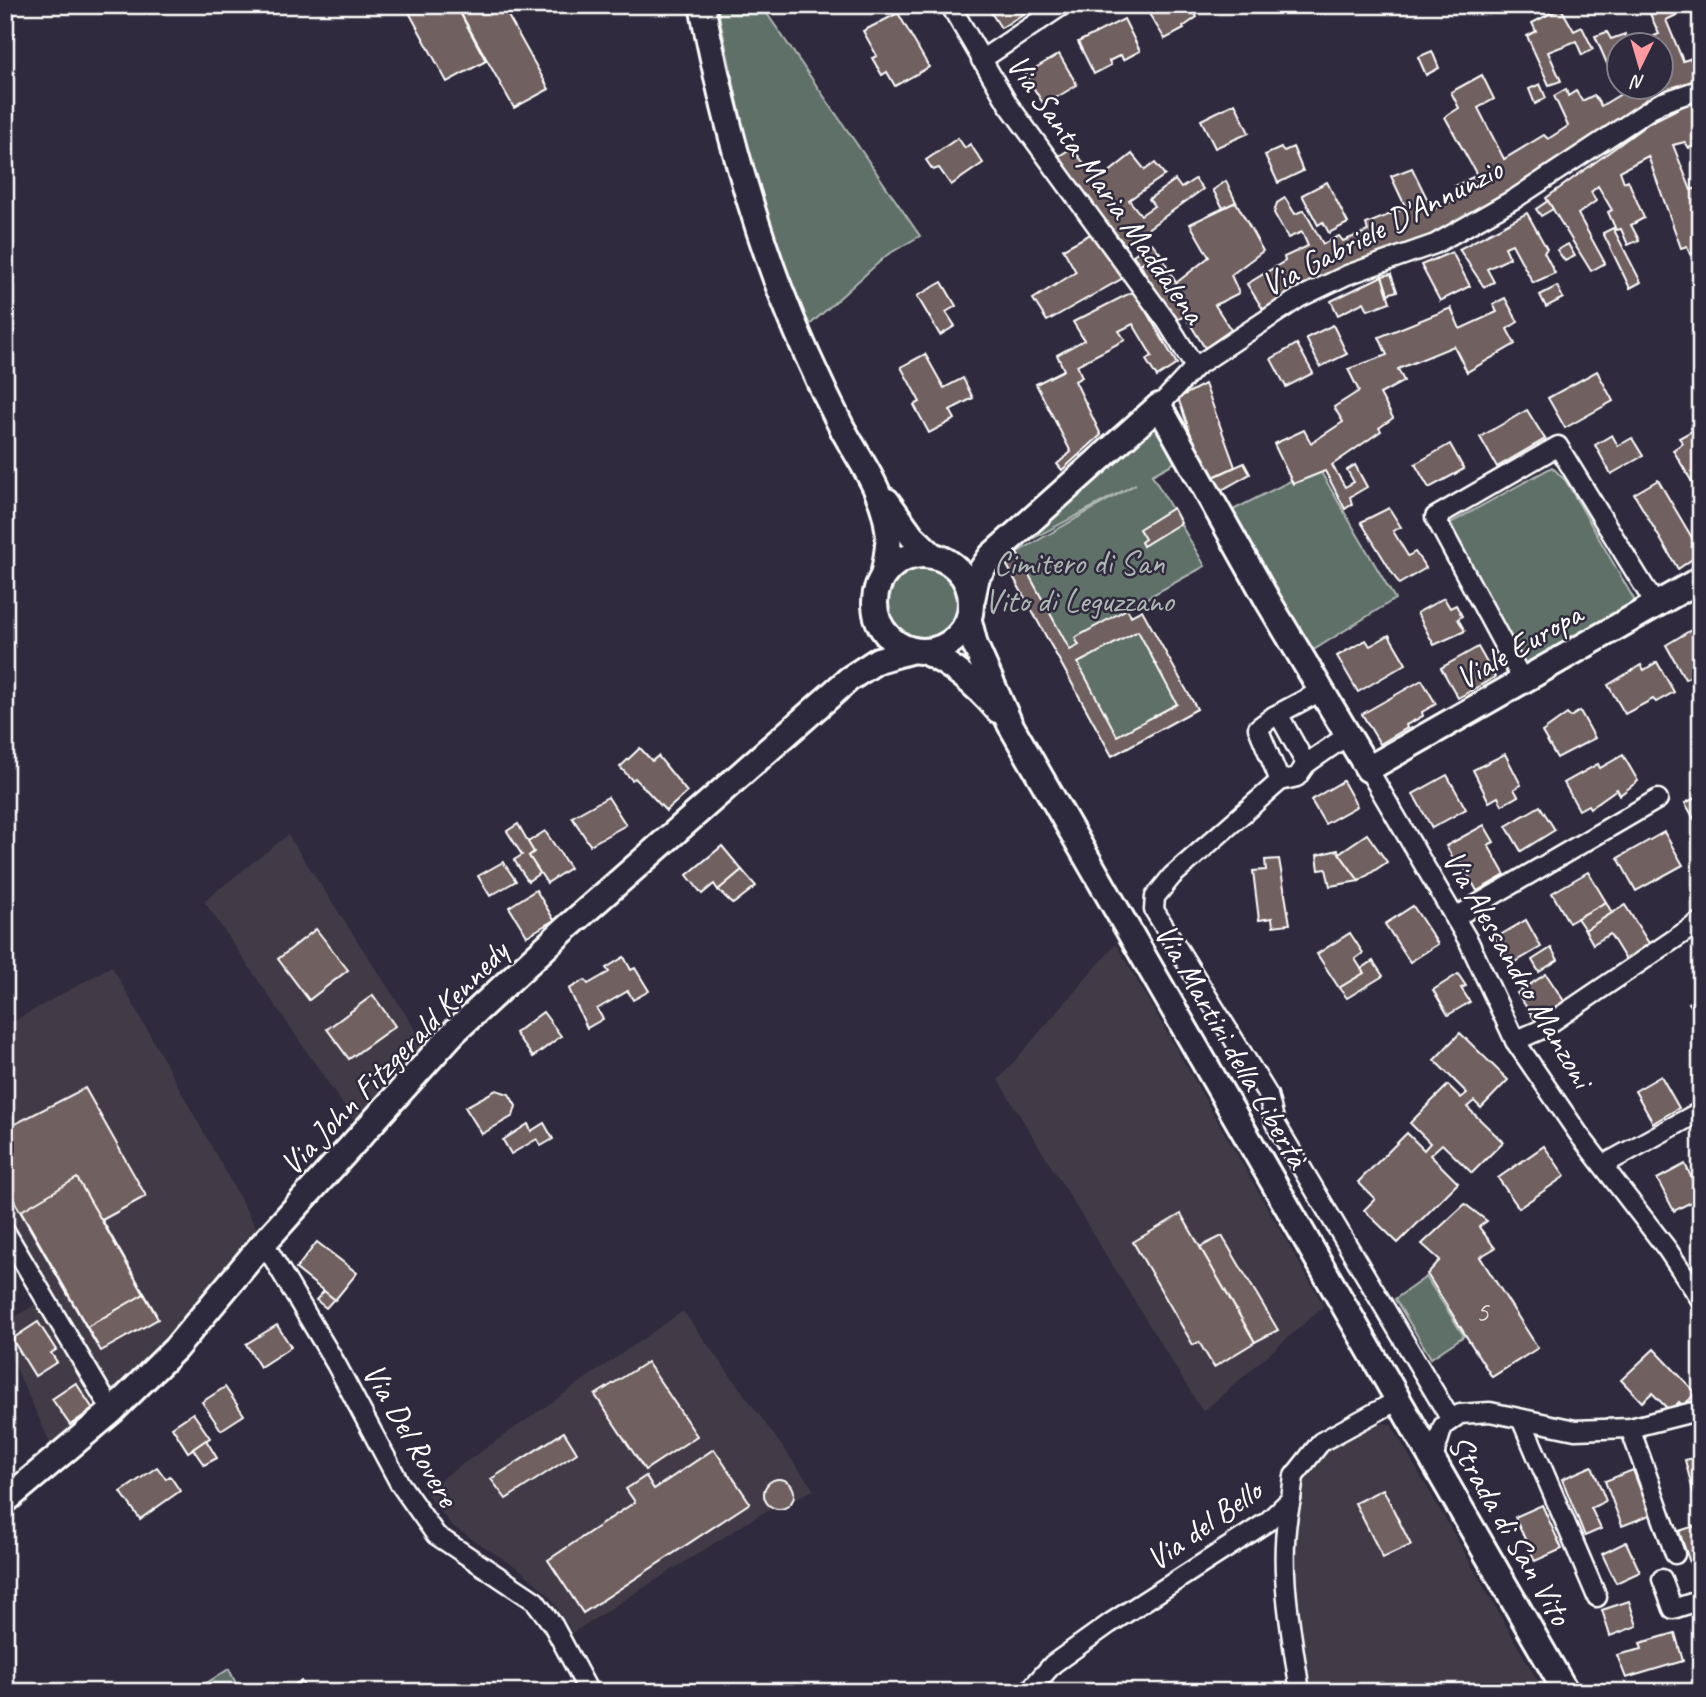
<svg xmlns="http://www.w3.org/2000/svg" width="1706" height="1697" viewBox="0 0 1706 1697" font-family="Caveat,sans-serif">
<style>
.built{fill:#423a47}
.green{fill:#5e6f67;stroke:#aeb7b3;stroke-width:2}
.building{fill:#6f615e;stroke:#fff;stroke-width:2;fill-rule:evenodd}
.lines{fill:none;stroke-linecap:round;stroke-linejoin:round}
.minor-casing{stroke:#fff;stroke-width:23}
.secondary-casing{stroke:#fff;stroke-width:30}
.minor{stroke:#2f2a3d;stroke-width:18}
.secondary{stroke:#2f2a3d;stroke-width:24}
.labels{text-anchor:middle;stroke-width:5;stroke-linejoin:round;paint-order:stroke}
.number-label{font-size:30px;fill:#dbd8d7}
.street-label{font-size:33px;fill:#fff;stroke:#2f2a3d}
.park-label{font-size:33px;fill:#aeb7b3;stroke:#2f2a3d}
</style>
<rect width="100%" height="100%" fill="#2f2a3d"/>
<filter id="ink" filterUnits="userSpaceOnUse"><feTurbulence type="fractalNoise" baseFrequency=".0143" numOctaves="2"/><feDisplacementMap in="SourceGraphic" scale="14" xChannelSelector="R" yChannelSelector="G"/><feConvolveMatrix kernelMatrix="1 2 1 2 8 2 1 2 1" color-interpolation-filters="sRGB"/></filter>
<g filter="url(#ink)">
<!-- built -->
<g class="built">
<path d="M288 835 427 1047 355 1122 204 901Z"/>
<path d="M1116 944 1324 1306 1203 1412 998 1080Z"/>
<path d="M112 966 258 1231 165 1349 81 1423 51 1445 5 1344V1323L41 1301 5 1231V1026Z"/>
<path d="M683 1311 814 1490 759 1515 572 1633 550 1596 522 1571 452 1526 424 1491Z"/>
<path d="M1372 1423 1391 1424 1544 1692H1307L1291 1563 1293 1506 1317 1457 1336 1440Z"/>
</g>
<!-- green -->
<g class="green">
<path d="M717 5H761L920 236 887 255 804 330 763 220Z"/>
<path d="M1148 426 1166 433 1181 459 1152 475 1205 566 1127 609 1197 709 1112 756 1004 560 1136 484 1004 554Z"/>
<path d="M1318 467 1395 599 1307 654 1227 513Z"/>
<path d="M1552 467 1566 481 1635 601 1525 664 1445 526Z"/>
<circle cx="923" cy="603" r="36"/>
<path d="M1426 1277 1464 1336 1431 1358 1395 1299Z"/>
<path d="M229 1669 240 1692H192Z"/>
</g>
<!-- building -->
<g class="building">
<path d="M405 5H456L486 61 447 82Z"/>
<path d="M456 5H502L549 89 514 108Z"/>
<path d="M986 5H1038L1039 7 1033 12 1031 9 1001 28Z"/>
<path d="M1189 5 1197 17 1183 27 1184 29 1165 39 1144 6Z"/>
<path d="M1646 5H1682L1685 11 1666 20 1683 61 1701 55V82L1675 91 1534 175 1537 180 1432 240 1325 275 1264 311 1247 284 1285 261 1284 257 1308 246 1302 232 1288 238 1274 213 1277 203 1285 198 1295 214 1304 210 1323 244 1339 236 1343 241 1368 231 1366 224 1406 208 1391 176 1412 168 1432 209 1460 198 1455 186 1477 175 1445 117 1459 108 1451 92 1482 75 1494 99 1478 108 1504 159 1544 135 1548 139 1568 126 1554 96 1566 89 1568 96 1576 91 1582 101 1594 95 1601 106 1631 88H1660V57L1664 56 1654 36 1659 34Z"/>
<path d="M1561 8 1574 31 1582 27 1593 49 1582 55 1576 41 1548 52 1561 81 1549 85 1527 36 1536 31 1532 23Z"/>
<path d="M898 13 929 67 895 86 887 72 882 75 872 58 877 56 863 31Z"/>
<path d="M1124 19 1140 51 1123 60 1121 55 1109 61 1111 65 1094 74 1078 42Z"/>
<path d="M1607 32 1611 39 1625 34 1629 46H1618V80L1615 82 1595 36Z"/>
<path d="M1432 51 1439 68 1426 75 1418 57Z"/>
<path d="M1059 54 1077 85 1044 105 1025 74Z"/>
<path d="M1540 84 1546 98 1535 104 1529 89Z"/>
<path d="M1701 97V143L1689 148 1685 142 1673 145 1691 190 1697 188 1701 201V255L1699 251 1690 254 1687 246 1681 248 1648 156 1620 171 1624 182 1628 180 1644 218 1631 225 1639 240 1628 245 1621 229 1616 230 1608 212 1612 210 1598 186 1591 192 1596 201 1578 214 1605 263 1591 271 1546 198 1649 123Z"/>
<path d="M1235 103 1249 133 1215 148 1201 120Z"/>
<path d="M958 138 965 148 970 144 983 163 951 185 939 168 933 170 926 160Z"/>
<path d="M1293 147 1303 171 1278 183 1265 155 1281 148 1284 151Z"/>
<path d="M1072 148 1098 181 1132 154 1145 170 1155 163 1165 175 1129 200 1141 215 1154 206 1149 199 1175 180 1181 188 1195 179 1203 189 1125 245 1054 159Z"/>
<path d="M1226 181 1236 202 1223 208 1213 190Z"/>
<path d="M1327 182 1348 223 1329 233 1323 222 1318 225 1302 195Z"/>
<path d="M1548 201 1553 209 1541 216 1536 209Z"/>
<path d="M1236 202 1263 251 1231 275 1239 293 1215 305 1231 330 1205 348 1185 316 1172 322 1140 264 1160 253 1176 283 1209 257 1190 224Z"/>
<path d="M1527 213 1547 249 1544 252 1555 273 1533 283 1512 244 1505 247 1510 258 1487 269 1494 282 1484 287 1459 249Z"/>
<path d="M1613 228 1641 282 1630 288 1603 233Z"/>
<path d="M1096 231 1126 271 1123 278 1047 321 1033 299 1076 272 1063 249Z"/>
<path d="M1152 243 1160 253 1140 264 1133 255Z"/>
<path d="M1568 244 1575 256 1565 261 1557 250Z"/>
<path d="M1452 252 1470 286 1440 301 1421 265Z"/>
<path d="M1391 274 1397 291 1388 294 1382 276Z"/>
<path d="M1382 276 1390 302 1368 310 1364 302 1338 315 1331 301Z"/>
<path d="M942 282 956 306 946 312 955 326 940 335 917 296Z"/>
<path d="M1557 286 1563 298 1546 307 1540 295Z"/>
<path d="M1134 291 1177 364 1157 377 1146 360 1152 356 1133 324 1119 331 1125 340 1077 365 1082 377 1075 381 1101 435 1062 470 1057 464 1071 452 1036 384 1064 370 1057 355 1084 340 1073 322Z"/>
<path d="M1505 298 1518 322 1507 329 1515 344 1467 372 1454 346 1398 369 1404 381 1380 394 1393 418 1379 428 1381 431 1332 465 1345 487 1354 482 1347 470 1355 465 1367 487 1350 497 1352 504 1345 509 1325 471 1293 484 1274 444 1304 430 1311 443 1343 422 1334 407 1359 391 1348 369 1387 355 1379 337 1451 308 1460 329 1497 312 1493 304Z"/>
<path d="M1333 325 1347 354 1320 367 1306 338Z"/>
<path d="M1297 344 1313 373 1286 387 1271 359Z"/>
<path d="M925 354 944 388 963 378 973 398 950 410 955 419 929 433 914 405 920 402 901 367Z"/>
<path d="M1597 371 1613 401 1565 428 1548 398Z"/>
<path d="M1205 384 1235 467 1207 480 1178 398Z"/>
<path d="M1527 410 1545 439 1497 467 1480 437Z"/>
<path d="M1701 421V497L1673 450 1683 443 1679 438 1692 431 1691 428Z"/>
<path d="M1612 435 1618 446 1632 438 1643 456 1611 474 1595 445Z"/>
<path d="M1450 444 1464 469 1429 488 1415 464Z"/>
<path d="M1244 463 1250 474 1222 490 1235 516 1230 520 1207 480Z"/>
<path d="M1658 480 1701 553 1678 569 1634 494Z"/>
<path d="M1173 508 1181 523 1143 546 1141 542 1145 539 1139 529Z"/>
<path d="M1389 508 1401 527 1393 531 1408 556 1415 552 1426 568 1399 584 1361 522Z"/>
<path d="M1017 553 1070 650 1079 645 1075 638 1127 609 1131 616 1142 610 1197 709 1112 756 1004 560ZM1138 631 1177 704 1117 736 1078 663Z"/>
<path d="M1444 598 1450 608 1456 605 1462 616 1458 619 1465 631 1434 645 1417 613Z"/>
<path d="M1701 624V672L1685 679 1666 645Z"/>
<path d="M1389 635 1406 664 1358 692 1337 656 1366 640 1370 646Z"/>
<path d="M1478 647 1495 677 1458 698 1441 668Z"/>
<path d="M1657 662 1674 692 1656 702 1653 699 1625 714 1608 685 1641 665 1644 670Z"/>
<path d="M1422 680 1436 704 1422 712 1423 716 1406 725 1407 728 1380 744 1362 714Z"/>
<path d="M1580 711 1595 738 1557 758 1542 732 1567 714 1570 717Z"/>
<path d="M640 748 652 761 658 756 687 792 666 811 635 778 632 780 620 767Z"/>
<path d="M1505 754 1521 785 1514 789 1518 796 1502 805 1498 797 1489 802 1473 770Z"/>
<path d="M1623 755 1638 781 1620 795 1617 789 1590 808 1588 805 1579 810 1564 783 1598 764 1600 768Z"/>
<path d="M1447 775 1466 809 1432 828 1413 794Z"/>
<path d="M1343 781 1357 806 1325 824 1311 800Z"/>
<path d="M1701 795V820L1696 822 1685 803Z"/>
<path d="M608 797 626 825 590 845 572 817Z"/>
<path d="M1540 806 1555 830 1521 851 1506 826Z"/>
<path d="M518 824 534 852 529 856 540 873 528 881 514 860 522 855 507 831Z"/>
<path d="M1484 825 1494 842 1488 845 1505 875 1477 891 1461 862 1457 865 1446 846Z"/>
<path d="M545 831 570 868 547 883 529 856 534 852 528 842Z"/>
<path d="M1664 832 1683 865 1636 891 1618 858Z"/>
<path d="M1367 834 1387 862 1359 881 1339 853Z"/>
<path d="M722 846 742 870 718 890 714 884 702 894 687 875Z"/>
<path d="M1338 850 1339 853 1359 881 1330 886 1326 869 1319 870 1317 855Z"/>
<path d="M1279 859 1290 924 1273 926 1272 918 1259 920 1253 871 1266 870 1265 860Z"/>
<path d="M503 862 516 881 490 896 478 876Z"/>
<path d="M742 870 756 886 733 904 718 890Z"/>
<path d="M1588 872 1606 902 1569 923 1552 893Z"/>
<path d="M536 890 554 920 527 936 509 907Z"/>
<path d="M1606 902 1612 913 1585 930 1577 918Z"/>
<path d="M1625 905 1650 945 1626 960 1610 934 1593 944 1585 930Z"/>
<path d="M1413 906 1438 944 1410 962 1385 924Z"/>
<path d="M1526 920 1541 947 1510 965 1495 938Z"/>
<path d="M316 929 348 970 309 1000 278 959Z"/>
<path d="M1350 933 1363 953 1355 959 1364 973 1339 988 1317 954Z"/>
<path d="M1551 948 1558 960 1539 972 1532 960Z"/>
<path d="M624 957 631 970 635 968 649 991 633 1000 628 991 597 1009 603 1019 587 1028 569 989 585 980 588 984 609 972 606 968Z"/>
<path d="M1373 961 1383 976 1347 998 1339 988 1364 973 1361 969Z"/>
<path d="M1458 974 1466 986 1461 988 1470 1002 1448 1015 1433 990Z"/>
<path d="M1546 974 1564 1001 1535 1020 1517 993Z"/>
<path d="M373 995 395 1026 349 1059 327 1029Z"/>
<path d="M1701 997V1021L1689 1003Z"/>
<path d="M543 1012 561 1036 533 1057 515 1033Z"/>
<path d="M1460 1033 1508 1080 1481 1108 1474 1101 1467 1107 1503 1142 1472 1173 1442 1144 1430 1155 1458 1183 1398 1243 1364 1210 1375 1199 1358 1182 1407 1133 1424 1150 1430 1143 1410 1123 1448 1085 1461 1098 1467 1093 1434 1060Z"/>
<path d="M1661 1076 1679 1108 1653 1123 1635 1091Z"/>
<path d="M85 1088 146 1196 102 1220 156 1314 96 1344 5 1185V1129Z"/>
<path d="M496 1090 509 1094 516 1106 513 1116 482 1134 465 1107Z"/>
<path d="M544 1123 553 1139 541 1146 537 1139 511 1154 503 1140 528 1124 531 1131Z"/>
<path d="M1544 1146 1565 1176 1519 1208 1498 1178Z"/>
<path d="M1685 1164 1701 1197 1674 1211 1657 1179Z"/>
<path d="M77 1178 144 1294 87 1327 21 1211Z"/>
<path d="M1465 1204 1487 1221 1479 1227 1495 1248 1480 1257 1538 1348 1492 1377 1427 1274 1440 1260 1422 1244Z"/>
<path d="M1181 1214 1255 1342 1214 1367 1199 1342 1193 1345 1133 1242Z"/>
<path d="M1222 1236 1278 1330 1255 1342 1200 1247Z"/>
<path d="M317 1242 357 1273 335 1300 296 1269Z"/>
<path d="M324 1291 334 1299 326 1308 316 1300Z"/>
<path d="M144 1294 158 1319 101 1351 87 1327Z"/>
<path d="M38 1322 56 1350 51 1353 57 1362 35 1376 12 1339Z"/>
<path d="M277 1325 291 1347 260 1367 246 1344Z"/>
<path d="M1654 1349 1696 1393 1683 1406 1679 1402 1670 1411 1652 1393 1642 1402 1621 1380Z"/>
<path d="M647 1362 697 1436 645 1470 595 1395Z"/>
<path d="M76 1383 93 1409 70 1425 52 1399Z"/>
<path d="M225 1387 244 1415 221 1430 202 1402Z"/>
<path d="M193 1413 210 1438 188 1452 172 1427Z"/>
<path d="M564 1432 577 1453 506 1499 491 1479Z"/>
<path d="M206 1440 217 1458 204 1465 193 1449Z"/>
<path d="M714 1449 750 1503 583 1613 548 1560 635 1502 626 1489 646 1476 654 1489Z"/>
<path d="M1697 1457 1701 1461V1493L1694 1495 1685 1460Z"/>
<path d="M1592 1466 1606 1501 1591 1508 1601 1529 1585 1536 1562 1479Z"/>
<path d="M157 1467 166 1479 170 1476 180 1491 140 1519 121 1492Z"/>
<path d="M1633 1470 1650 1515 1622 1526 1605 1481Z"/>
<circle cx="779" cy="1494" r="15"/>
<path d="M1383 1489 1411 1545 1383 1558 1355 1503Z"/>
<path d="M1542 1505 1562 1549 1535 1561 1515 1517Z"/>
<path d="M1701 1524V1582L1697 1583 1679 1531Z"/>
<path d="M1626 1542 1640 1572 1616 1583 1602 1554Z"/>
<path d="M1629 1601 1637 1626 1610 1636 1602 1610Z"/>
<path d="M1675 1633 1683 1661 1626 1678 1617 1655 1642 1649 1640 1643Z"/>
<path d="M301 1681 307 1692H281Z"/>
</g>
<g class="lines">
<defs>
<g id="minor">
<path d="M950 5 1008 104 1167 322 1195 367"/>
<path d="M981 60 1063 5"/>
<path d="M1159 406 1195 367 1299 298 1347 275 1435 244 1516 198 1660 103 1701 89"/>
<path d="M1523 681 1435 517 1558 446 1655 604"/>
<path d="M1274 716 1321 691"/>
<path d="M1348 735 1306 764 1297 777 1280 781 1172 876 1155 897 1154 910 1268 1095 1275 1123 1451 1420"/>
<path d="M1368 769 1469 942 1515 1041 1580 1136 1667 1249 1701 1300"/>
<path d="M1280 781 1258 728 1274 716 1281 719 1306 764"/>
<path d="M1454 918 1658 799"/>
<path d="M1515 1041 1540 1030 1701 921"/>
<path d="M1603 1165 1701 1111"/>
<path d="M5 1231 112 1411"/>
<path d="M264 1243 336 1364 400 1484 436 1535 535 1601 553 1625 589 1692"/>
<path d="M1522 1421 1597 1597"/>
<path d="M1630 1428 1675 1554"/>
<path d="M1433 1459 1443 1426 1460 1414 1490 1412 1575 1430 1630 1428 1701 1410"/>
<path d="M1291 1499C1276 1561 1291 1629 1300 1692"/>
<path d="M1662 1579 1673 1609 1701 1600"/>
<path d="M1028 1692 1053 1664 1109 1624 1267 1522 1291 1499 1294 1476 1321 1442 1398 1400"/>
</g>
<g id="secondary">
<path d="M702 5C720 99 744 193 777 282 796 332 818 381 842 428 860 461 883 490 888 529 890 545 886 561 883 576"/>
<path d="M887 501 912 536 933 556"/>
<circle cx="923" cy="603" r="48"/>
<path d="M972 600 977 576 991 556 1159 406 1268 601 1368 769 1701 579"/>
<path d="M969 621 975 645 1010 724 1566 1692"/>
<path d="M925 652C955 666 977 686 998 710"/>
<path d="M5 1501 112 1411 175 1349 260 1247 454 1032 563 931 849 679 878 660 913 650"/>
</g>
</defs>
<!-- minor casing -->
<use href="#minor" class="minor-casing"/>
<!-- secondary casing -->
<use href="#secondary" class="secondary-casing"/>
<!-- minor -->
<use href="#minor" class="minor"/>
<!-- secondary -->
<use href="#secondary" class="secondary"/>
</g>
</g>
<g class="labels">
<!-- number labels -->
<g class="number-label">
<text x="1482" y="1321">5</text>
</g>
<!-- street labels -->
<g class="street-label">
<text transform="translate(1107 188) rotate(55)" y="12">Via Santa Maria Maddalena</text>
<text transform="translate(1381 226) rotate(-27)" y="12">Via Gabriele D'Annunzio</text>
<text transform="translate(1518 645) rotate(-30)" y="12">Viale Europa</text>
<text transform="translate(1519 968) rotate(60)" y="12">Via Alessandro Manzoni</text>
<text transform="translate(1233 1045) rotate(60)" y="12">Via Martiri della Libertà</text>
<text transform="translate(393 1057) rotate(-46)" y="12">Via John Fitzgerald Kennedy</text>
<text transform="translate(412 1434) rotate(60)" y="12">Via Del Rovere</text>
<text transform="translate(1203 1524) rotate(-35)" y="12">Via del Bello</text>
<text transform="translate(1511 1529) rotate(60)" y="12">Strada di San Vito</text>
</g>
<!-- park labels -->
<g class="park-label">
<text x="1079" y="574">Cimitero di San<tspan x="1079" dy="38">Vito di Leguzzano</tspan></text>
</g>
</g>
<!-- margin -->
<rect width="1706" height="1697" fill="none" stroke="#2f2a3d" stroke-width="28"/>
<rect x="14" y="14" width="1678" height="1669" fill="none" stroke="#fff" stroke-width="2.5" filter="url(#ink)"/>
<!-- north arrow -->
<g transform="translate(1640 66) rotate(185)"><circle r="33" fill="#2f2a3d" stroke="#827f8b" stroke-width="2"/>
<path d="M0-5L12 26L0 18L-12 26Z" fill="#ff9aa2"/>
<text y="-10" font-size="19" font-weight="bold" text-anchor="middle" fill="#ffffff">N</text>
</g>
</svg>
